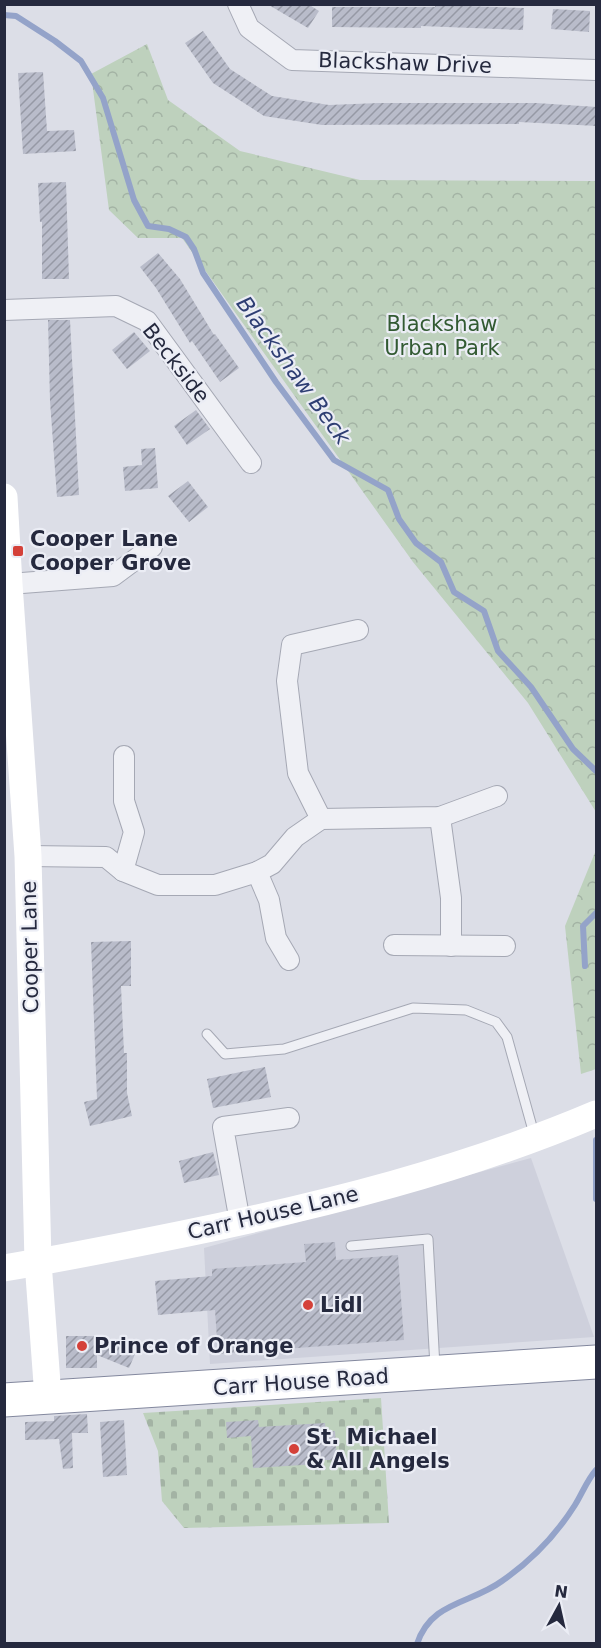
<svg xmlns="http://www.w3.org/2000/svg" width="601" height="1648" viewBox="0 0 601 1648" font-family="'DejaVu Sans',sans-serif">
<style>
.built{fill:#ced0dc}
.cemetery{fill:url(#cemetery-stones)}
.park{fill:url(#park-crowns)}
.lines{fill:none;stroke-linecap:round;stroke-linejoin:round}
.stream{stroke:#94a3c9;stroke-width:6}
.building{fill:url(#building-hatch)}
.lane-casing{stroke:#a5a8b4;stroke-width:11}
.street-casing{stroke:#a5a8b4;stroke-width:22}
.highway-casing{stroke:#83889e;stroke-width:35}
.lane{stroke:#eff0f5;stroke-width:9}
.street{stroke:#eff0f5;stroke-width:20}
.secondary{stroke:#fff;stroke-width:27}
.highway{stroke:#fff;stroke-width:33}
.poi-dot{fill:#d44139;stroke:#ebedf5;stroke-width:2}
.labels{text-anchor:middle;stroke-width:4.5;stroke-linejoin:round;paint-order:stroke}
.street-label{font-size:21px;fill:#25293e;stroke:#ebedf5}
.park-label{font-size:21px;fill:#325a32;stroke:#ebedf5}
.poi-label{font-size:21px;font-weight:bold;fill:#25293e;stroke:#ebedf5;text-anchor:start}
.water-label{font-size:22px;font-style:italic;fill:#2e3e73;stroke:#ebedf5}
</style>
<defs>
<pattern id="cemetery-stones" width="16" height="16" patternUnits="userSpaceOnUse" patternTransform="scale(1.5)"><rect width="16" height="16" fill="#bed1bd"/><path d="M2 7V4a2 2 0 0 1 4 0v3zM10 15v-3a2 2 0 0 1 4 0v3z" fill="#a3b3a4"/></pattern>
<pattern id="park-crowns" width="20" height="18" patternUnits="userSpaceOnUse" patternTransform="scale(1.5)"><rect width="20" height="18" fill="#bed1bd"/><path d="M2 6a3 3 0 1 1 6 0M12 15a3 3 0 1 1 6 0" fill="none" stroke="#a3b3a4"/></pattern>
<pattern id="building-hatch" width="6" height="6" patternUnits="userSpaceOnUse" patternTransform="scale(1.5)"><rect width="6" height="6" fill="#b9bcca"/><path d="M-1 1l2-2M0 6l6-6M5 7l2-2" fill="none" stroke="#9699a5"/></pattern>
</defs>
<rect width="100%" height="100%" fill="#dcdee7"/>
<!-- built -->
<path class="built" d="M531 1158 594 1337 210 1364 204 1248Z"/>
<!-- cemetery -->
<path class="cemetery" d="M381 1398 389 1523 184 1528 162 1501 158 1451 143 1413Z"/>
<!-- park -->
<g class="park">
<path d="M147 44 168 100 240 151 360 180 596 181V812L528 703 413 562 182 238H138L109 210 91 74Z"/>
<path d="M596 850V1069L581 1074 565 926Z"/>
</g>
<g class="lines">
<!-- stream -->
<g class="stream">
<path d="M4 15 16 16 55 41 81 61 103 98 134 200 148 226 169 229 186 237 194 249 203 273 276 382 334 460 388 490 399 519 416 543 441 562 454 592 484 611 498 651 531 687 573 749 596 771"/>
<path d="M585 966 583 926 596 913"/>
<path d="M596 1140V1199"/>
<path d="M417 1644C431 1601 471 1604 502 1581 531 1561 556 1535 575 1505 582 1494 587 1480 596 1470"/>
</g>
</g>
<!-- building -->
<g class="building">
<path d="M267 4H308L319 11 308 28Z"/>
<path d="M435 5 524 8 523 30 421 26V28L332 27V7H435Z"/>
<path d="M553 9 590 11 589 32 551 29Z"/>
<path d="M203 31 230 69 272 96 329 105 379 103H536L597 107V126L519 122V124L322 125 264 116 213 83 185 43Z"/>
<path d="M43 72 47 131 74 130 76 151 23 154 18 73Z"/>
<path d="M66 182 69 279H42V222H40L38 183Z"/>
<path d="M158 253 180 279 214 335 215 334 239 368 220 382 192 341 190 343 156 288 140 267Z"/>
<path d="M48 320H70L79 495 57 497 50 401Z"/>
<path d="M134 332 150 351 127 369 112 350Z"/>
<path d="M196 410 210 429 187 445 174 426Z"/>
<path d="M155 448 158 488 125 491 123 467 142 465 141 449Z"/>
<path d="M188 481 208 507 189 522 168 496Z"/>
<path d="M131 941V986H121L124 1053H127V1093L132 1116 90 1126 84 1102 97 1099 91 942Z"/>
<path d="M265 1067 271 1097 213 1108 207 1079Z"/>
<path d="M213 1152 219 1175 184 1183 179 1161Z"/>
<path d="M335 1242 336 1260 398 1255 404 1340 218 1354 215 1310 158 1315 155 1281 212 1276V1269L306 1262 304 1244Z"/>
<path d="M66 1336H98L136 1352 129 1368 97 1355V1368H66Z"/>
<path d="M87 1414 88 1433H72L73 1468 63 1469 59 1439 25 1440V1422L54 1421V1416Z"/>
<path d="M124 1420 127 1475 103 1477 100 1422Z"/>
<path d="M258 1420 259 1427 325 1423 326 1432 335 1431 337 1460H319V1464L253 1468 251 1436 227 1438 226 1422Z"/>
</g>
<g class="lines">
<defs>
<g id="lane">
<path d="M207 1034 225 1054 284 1049 413 1008 466 1010 496 1022 507 1037 534 1134"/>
<path d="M351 1246 428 1239 435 1367"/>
</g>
<g id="street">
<path d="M238 4 249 28 292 60 596 70"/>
<path d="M4 310 116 306 147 321 251 463"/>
<path d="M9 584 113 576 152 547"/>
<path d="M440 817 451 898V946"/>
<path d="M321 819 298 773 287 681 292 645 358 630"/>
<path d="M28 856 106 857 123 871 158 885H215L257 872 272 864 295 837 321 819 440 817 497 796"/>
<path d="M123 871 134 832 124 801V756"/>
<path d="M257 872 269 900 276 938 289 960"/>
<path d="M394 945 505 946"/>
<path d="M240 1222 223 1127 289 1118"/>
</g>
<path id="highway" d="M4 1400 596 1362"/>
</defs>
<!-- lane casing -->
<use href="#lane" class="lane-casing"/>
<!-- street casing -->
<use href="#street" class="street-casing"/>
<!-- highway casing -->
<use href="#highway" class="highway-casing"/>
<!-- lane -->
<use href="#lane" class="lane"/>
<!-- street -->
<use href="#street" class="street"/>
<!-- secondary -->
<g class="secondary">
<path d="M4 497 9 584 28 856 38 1262 48 1397"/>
<path d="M4 1268C64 1258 124 1246 183 1234 324 1205 464 1170 596 1114"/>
</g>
<!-- highway -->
<use href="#highway" class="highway"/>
</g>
<!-- markers -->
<g class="poi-dot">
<rect x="12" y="545" width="12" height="12" rx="3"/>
<circle cx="308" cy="1305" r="6"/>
<circle cx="82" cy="1346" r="6"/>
<circle cx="294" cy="1449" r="6"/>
</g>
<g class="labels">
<!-- street labels -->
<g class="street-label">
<text transform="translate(405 63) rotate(2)" y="7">Blackshaw Drive</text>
<text transform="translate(176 363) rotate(52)" y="7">Beckside</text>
<text transform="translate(30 947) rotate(-91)" y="7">Cooper Lane</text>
<text transform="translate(273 1213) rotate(-13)" y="7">Carr House Lane</text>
<text transform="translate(301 1382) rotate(-4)" y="7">Carr House Road</text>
</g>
<!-- park labels -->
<g class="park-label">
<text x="442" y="331">Blackshaw<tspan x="442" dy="24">Urban Park</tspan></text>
</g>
<!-- poi labels -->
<g class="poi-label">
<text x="30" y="546">Cooper Lane<tspan x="30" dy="24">Cooper Grove</tspan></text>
<text x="320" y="1312">Lidl</text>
<text x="94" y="1353">Prince of Orange</text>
<text x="306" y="1444">St. Michael<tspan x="306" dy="24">&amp; All Angels</tspan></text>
</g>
<!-- water labels -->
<g class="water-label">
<text transform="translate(294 370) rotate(54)" y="8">Blackshaw Beck</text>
</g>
</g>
<!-- border -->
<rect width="601" height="1648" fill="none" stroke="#25293e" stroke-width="12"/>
<!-- north arrow -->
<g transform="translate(559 1606) rotate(8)" stroke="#ebedf5" stroke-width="4.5" paint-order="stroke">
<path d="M0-4.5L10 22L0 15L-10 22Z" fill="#25293e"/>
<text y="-9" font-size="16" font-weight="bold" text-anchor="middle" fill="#25293e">N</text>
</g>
</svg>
